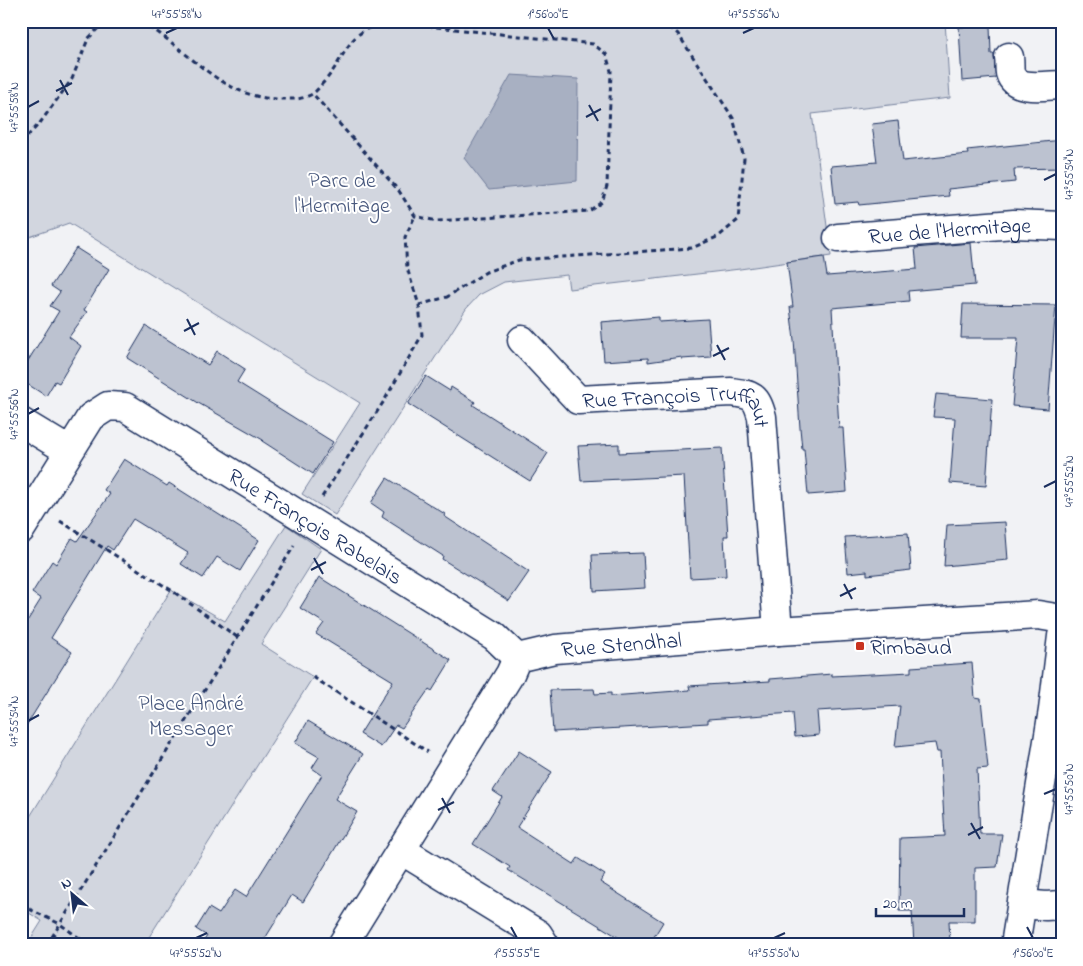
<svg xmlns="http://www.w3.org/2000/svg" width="1083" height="966" viewBox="0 0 1083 966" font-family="'Indie Flower',sans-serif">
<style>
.green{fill:#d2d6df;stroke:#76829e}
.water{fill:#a8b0c2;stroke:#707c9a}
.building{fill:#bcc2d0;stroke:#1b2f5e}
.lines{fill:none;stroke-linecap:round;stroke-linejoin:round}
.minor-casing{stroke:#1b2f5e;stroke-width:31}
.major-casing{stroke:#1b2f5e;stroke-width:31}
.path{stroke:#1b2f5e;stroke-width:3;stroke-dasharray:5 4;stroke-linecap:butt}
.minor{stroke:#fff;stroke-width:28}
.major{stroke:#fff;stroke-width:28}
.ticks{fill:none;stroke:#1b2f5e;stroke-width:2}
.poi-dot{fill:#c8321e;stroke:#fff;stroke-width:2}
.labels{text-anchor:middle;stroke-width:4;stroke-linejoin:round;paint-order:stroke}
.park-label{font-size:22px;fill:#49597e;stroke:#fff}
.street-label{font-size:22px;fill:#1b2f5e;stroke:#fff}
.poi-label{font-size:22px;fill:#1b2f5e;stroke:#fff;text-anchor:start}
.neatline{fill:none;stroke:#1b2f5e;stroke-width:2}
.ticks-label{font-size:12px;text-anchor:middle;fill:#1b2f5e}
</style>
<rect width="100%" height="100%" fill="#f1f2f5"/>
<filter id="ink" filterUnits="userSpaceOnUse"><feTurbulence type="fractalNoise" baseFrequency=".02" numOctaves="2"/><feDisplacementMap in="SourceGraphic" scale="10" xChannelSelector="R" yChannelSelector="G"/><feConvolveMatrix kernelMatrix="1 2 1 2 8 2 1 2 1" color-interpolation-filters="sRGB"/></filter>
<g filter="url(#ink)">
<!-- green -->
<g class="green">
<path d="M21 21H945L950 98 812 114 831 256 740 269 569 289 567 275 504 282 479 295 466 309 335 515 302 494 360 403 69 223 21 240Z"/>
<path d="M286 525 321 549 261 644 313 677 144 945H83L72 937 67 945H27L42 921 21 908V831L171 590 225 621Z"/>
</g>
<!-- water -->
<path class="water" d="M511 75 578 79 577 181 489 190 464 158Z"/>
<!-- building -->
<g class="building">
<path d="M990 26 991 54H994L996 78 962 81 959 27Z"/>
<path d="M898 121 903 161 968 154 967 150 1062 140V168L1014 169 1015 182 948 189 949 196 859 205 858 202 835 204 831 166 877 162 872 124Z"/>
<path d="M971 243 975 285 908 291 909 301 832 308 839 428H843L847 492 808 495 804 449H802L800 428 794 340 790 307H793L787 262 824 257 827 276 917 269 915 248Z"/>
<path d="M76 248 109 269 84 310 87 312 69 337 81 346 59 383 55 381 46 396 21 380V372L59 311 50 306 60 292 51 286Z"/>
<path d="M963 304 1056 305 1048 409 1012 406 1018 338H961Z"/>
<path d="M659 317V322L708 319 711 357 682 359V357L648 362V358L604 361 601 322Z"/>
<path d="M146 326 208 365 217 351 245 369 237 382 333 442 313 474 262 441 263 440 200 404 127 358Z"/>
<path d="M426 376 450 391 451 387 475 402 473 405 548 453 530 481 408 404Z"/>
<path d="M936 394 992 399 986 486 950 483 955 418 933 417Z"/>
<path d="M619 444V453L722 448 728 536H724L726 576 690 578 684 476 581 481 578 446Z"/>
<path d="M124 459 167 486 169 483 259 540 240 571 217 557 203 578 181 564 188 553 133 519 113 550 107 546 51 638 72 652 21 734V631L41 599 32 593 52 561 56 564 72 538 77 541 110 494 104 490Z"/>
<path d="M387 478 445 514 444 516 529 572 509 601 442 559 443 556 382 517 384 512 371 503Z"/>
<path d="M1005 522 1008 560 944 566 947 525Z"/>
<path d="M908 533 911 570 867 575V571L848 573 845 537Z"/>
<path d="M643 553 645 588 594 591 592 555Z"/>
<path d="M319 577 451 660 432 691 429 689 402 728 396 725 381 747 360 734 393 681 316 634 324 623 300 608Z"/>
<path d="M972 663 975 698 981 699 988 768 977 769 980 834H1002L997 867 975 868V921H949L950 943 914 945 912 911H899L900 838 945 836 940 752H937L935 743 895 747 900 706 817 711 819 735 795 737 793 713 708 719V723L553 732 550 690 594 689 595 694 611 693V696L690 690 689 686 770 681V679L832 674V676L911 672V667Z"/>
<path d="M308 721 363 754 335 799 357 812 303 902 292 895 261 945H201L207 936 196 929 209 908 219 914 235 890 246 897 322 775 312 768 319 757 295 743Z"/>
<path d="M519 751 552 772 517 827 574 864 578 858 605 875 600 882 663 922 649 945H631L508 870 510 867 473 844 502 797 493 791Z"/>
</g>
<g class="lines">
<defs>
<g id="minor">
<path d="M1009 57C1010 62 1009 68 1010 73 1015 92 1047 85 1062 85"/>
<path id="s1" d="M838 238 1014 224 1062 226"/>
<path id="s2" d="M522 340 578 400 731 392C752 395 756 395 762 417L778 631"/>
<path d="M21 422 69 451"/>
<path id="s3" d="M21 529 91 417 108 406 125 407 494 636 517 658"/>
<path d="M401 850 538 934 545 945"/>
<path d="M1022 904 1046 906 1062 905"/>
<path id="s4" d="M342 945 510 674 517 658 555 649 778 631 1038 615 1062 619"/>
</g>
<path id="major" d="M1015 945 1053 710 1062 636"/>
</defs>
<!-- minor casing -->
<use href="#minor" class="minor-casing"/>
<!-- major casing -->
<use href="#major" class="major-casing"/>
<!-- path -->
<g class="path">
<path d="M132 21C141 25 152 28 160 34 199 62 228 99 281 99 291 99 299 100 308 96 314 94 318 89 322 84 348 57 345 29 389 22L593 44 606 54 611 71 607 186 602 202 589 211 437 221 415 216 399 191 313 94"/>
<path d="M21 143 40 123 72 79 88 39 102 24 113 21"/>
<path d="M419 305 447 297 486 272 519 260 692 248 719 236 738 220 744 158 733 118 678 34 662 21"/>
<path d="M322 497 384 401 422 335 419 305 407 268 405 237 415 216"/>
<path d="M60 521 171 590 237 637"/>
<path d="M313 677 428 752"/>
<path d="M21 905 60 924 89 945"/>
<path d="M47 945 294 546"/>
</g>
<!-- minor -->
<use href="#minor" class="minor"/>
<!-- major -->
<use href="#major" class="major"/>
</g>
</g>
<!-- ticks -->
<path class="ticks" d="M548 28 554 39M166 33 177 28M743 33 754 28M60 80 68 95M56 91 72 83M589 105 598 121M28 107 39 101M586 117 601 109M1044 180 1056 174M187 319 195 335M184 331 199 323M717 345 725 360M713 356 729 348M28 414 39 408M1044 487 1056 481M314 558 323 574M311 570 326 562M844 584 852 599M840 596 856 588M28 721 39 715M1044 794 1056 789M442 798 450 813M438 810 454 802M971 823 980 839M968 835 983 827M511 927 517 938M1027 927 1033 938M196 938 207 933M774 938 785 933"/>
<!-- markers -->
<rect class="poi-dot" x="855" y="641" width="10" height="10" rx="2.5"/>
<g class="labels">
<!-- park labels -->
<g class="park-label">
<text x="342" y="187">Parc de<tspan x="342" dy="25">l'Hermitage</tspan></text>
<text x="191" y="710">Place André<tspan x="191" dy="25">Messager</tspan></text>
</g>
<!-- street labels -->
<g class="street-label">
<text dy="8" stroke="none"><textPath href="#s1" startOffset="112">Rue de l'Hermitage</textPath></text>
<text dy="8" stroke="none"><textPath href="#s2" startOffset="188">Rue François Truffaut</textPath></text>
<text dy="8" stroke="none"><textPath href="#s3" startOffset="394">Rue François Rabelais</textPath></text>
<text dy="8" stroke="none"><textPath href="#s4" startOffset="442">Rue Stendhal</textPath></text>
</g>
<!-- poi labels -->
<g class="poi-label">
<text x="870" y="654">Rimbaud</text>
</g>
</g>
<!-- margin -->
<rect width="1083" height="966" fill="none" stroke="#fff" stroke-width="55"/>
<!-- north arrow -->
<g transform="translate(72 894) rotate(332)" stroke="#ffffff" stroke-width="4" paint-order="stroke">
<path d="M0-4L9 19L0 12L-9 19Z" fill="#1b2f5e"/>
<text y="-8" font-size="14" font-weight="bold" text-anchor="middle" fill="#1b2f5e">N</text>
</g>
<!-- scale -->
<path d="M876 908v8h88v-8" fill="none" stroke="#1b2f5e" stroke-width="2.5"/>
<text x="883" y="908" font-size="15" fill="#1b2f5e" stroke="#ffffff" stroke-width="4" paint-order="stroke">20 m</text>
<rect x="28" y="28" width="1028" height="910" class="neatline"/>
<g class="ticks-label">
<text x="177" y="18">47°55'58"N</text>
<text x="548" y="18">1°56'00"E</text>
<text x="754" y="18">47°55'56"N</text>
<text transform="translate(14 107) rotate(-90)" y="4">47°55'58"N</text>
<text transform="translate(1069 174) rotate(-90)" y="4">47°55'54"N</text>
<text transform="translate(14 414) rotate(-90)" y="4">47°55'56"N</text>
<text transform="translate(1069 481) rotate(-90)" y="4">47°55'52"N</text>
<text transform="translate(14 721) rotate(-90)" y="4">47°55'54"N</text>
<text transform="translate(1069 789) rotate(-90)" y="4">47°55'50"N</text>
<text x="196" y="957">47°55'52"N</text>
<text x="517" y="957">1°55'55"E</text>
<text x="774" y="957">47°55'50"N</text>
<text x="1033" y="957">1°56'00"E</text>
</g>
</svg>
